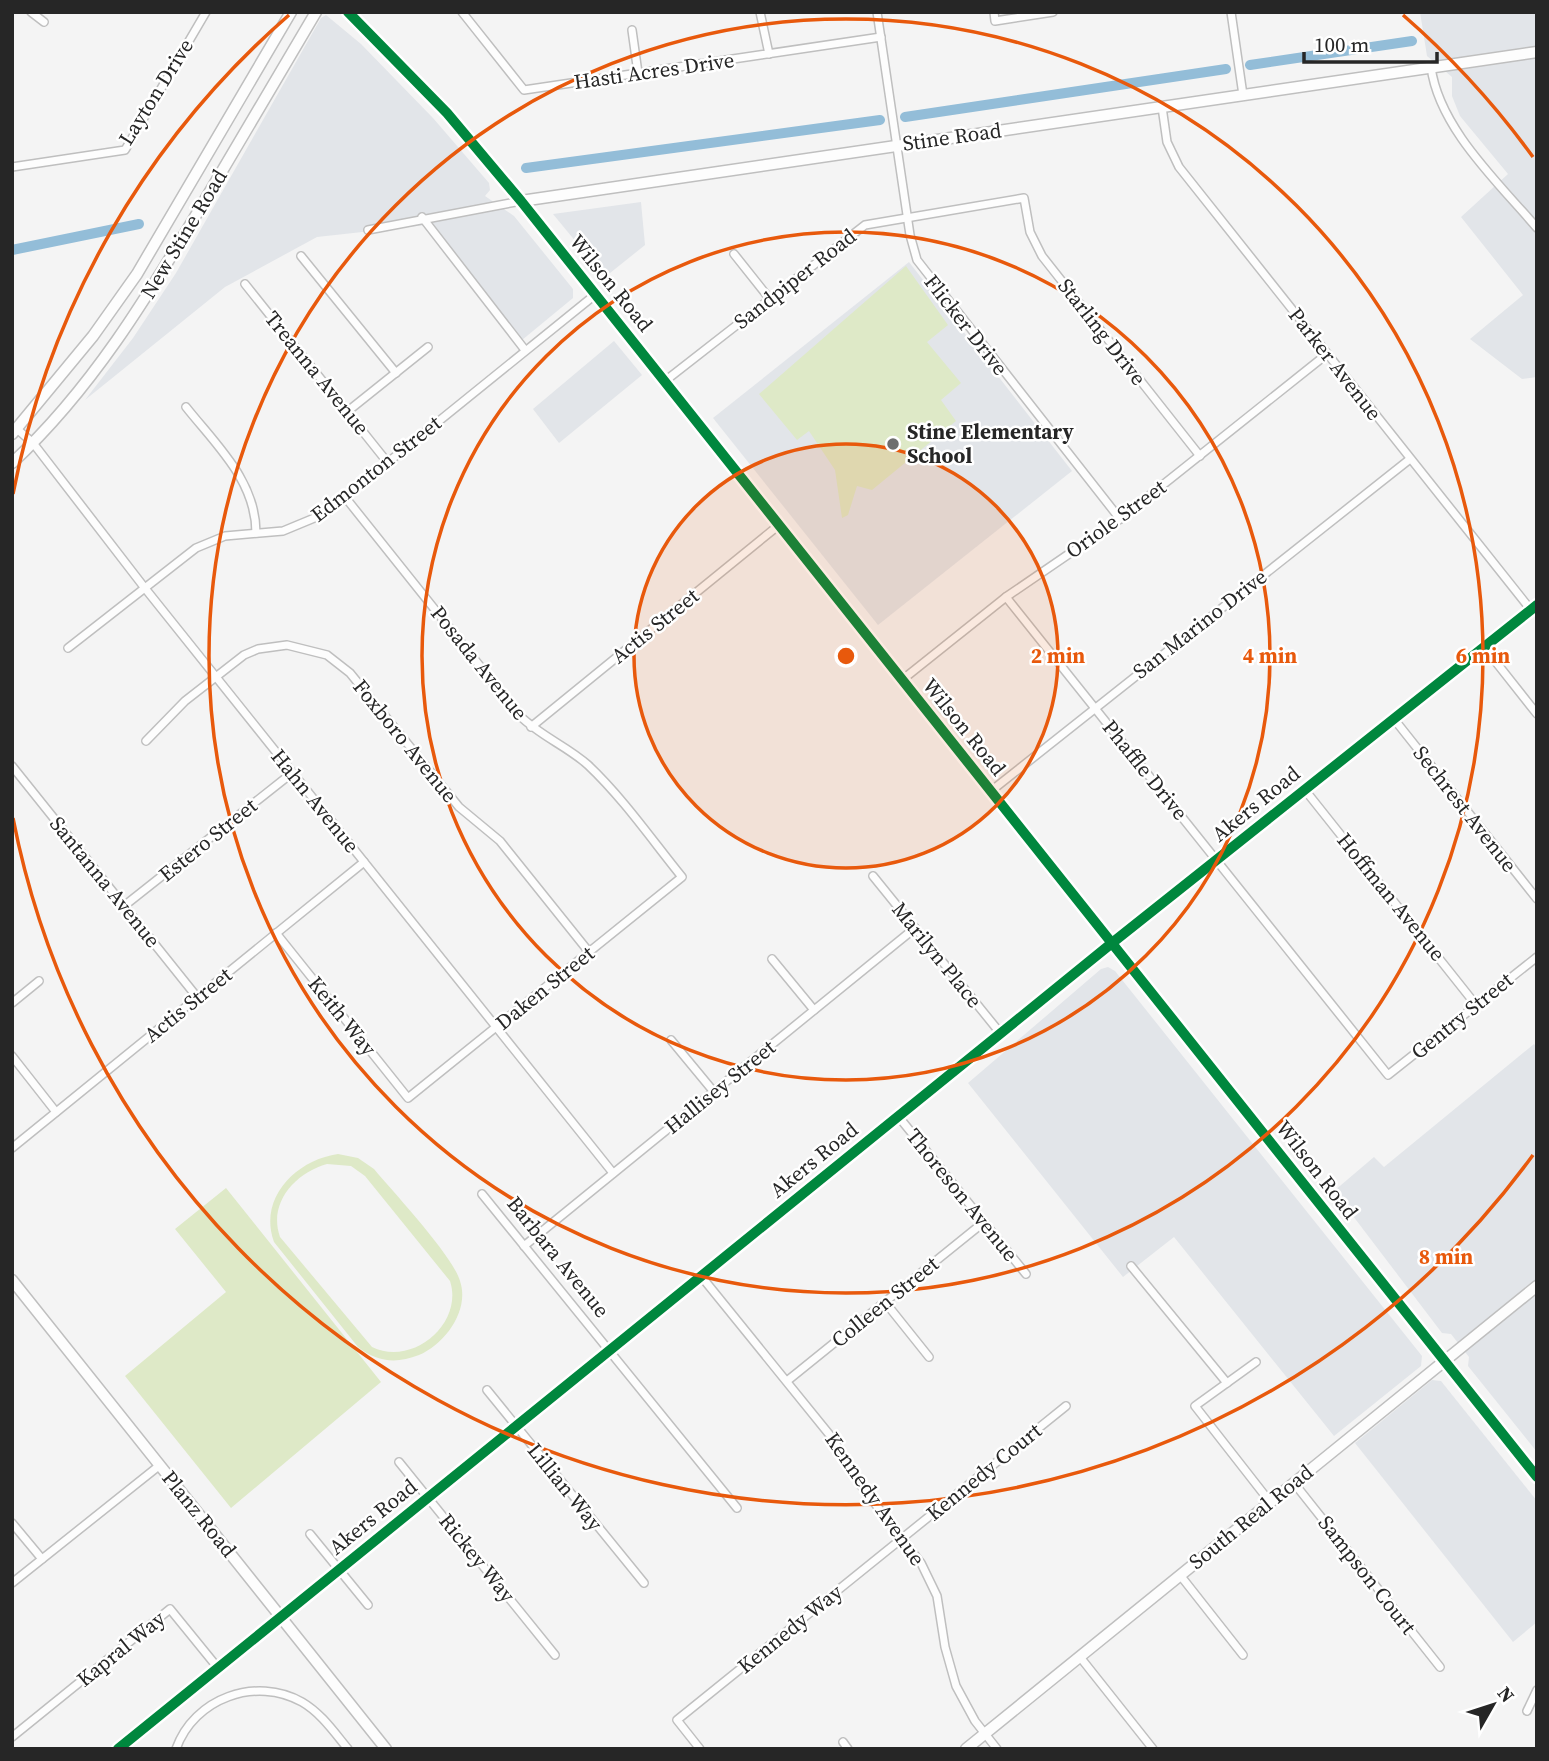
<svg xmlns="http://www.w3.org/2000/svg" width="1549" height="1761" viewBox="0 0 1549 1761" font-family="'Source Serif 4',serif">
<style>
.built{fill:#e2e5e9}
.green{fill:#dee9c7;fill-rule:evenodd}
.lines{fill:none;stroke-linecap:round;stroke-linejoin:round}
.canal{stroke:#93bdd8;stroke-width:10}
.street-casing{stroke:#bfbfbf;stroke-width:10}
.secondary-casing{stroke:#bfbfbf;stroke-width:13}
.street{stroke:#fdfdfd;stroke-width:7}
.secondary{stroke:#fdfdfd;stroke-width:10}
.cycleway-casing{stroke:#fff;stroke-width:15}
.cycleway{stroke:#00873e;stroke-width:10}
.ring{fill:none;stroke:#e8590c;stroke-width:3.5}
.poi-dot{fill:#6e6e6e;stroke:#fff;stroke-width:2.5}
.labels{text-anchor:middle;stroke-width:5;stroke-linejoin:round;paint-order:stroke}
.street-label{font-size:21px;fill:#262626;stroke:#fff}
.poi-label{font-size:21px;font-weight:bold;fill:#262626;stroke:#fff;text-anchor:start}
.centre{fill:#e8590c;stroke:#fff;stroke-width:3.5}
.ring-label{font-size:21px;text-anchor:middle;font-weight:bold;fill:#e8590c;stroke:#fff;stroke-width:5;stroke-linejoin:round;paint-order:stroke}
</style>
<rect width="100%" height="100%" fill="#f4f4f4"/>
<!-- built -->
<g class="built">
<path d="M1420 12H1537V377L1522 379 1470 339 1523 295 1461 217 1508 174 1460 116 1452 96V77L1427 56Z"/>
<path d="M326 15 361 44 433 118 489 183 490 190 485 196 514 216 573 289V298L516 345 426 225 317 237 225 287 85 400 133 338 176 273 321 18Z"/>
<path d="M641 202 645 245 605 277 553 214Z"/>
<path d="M909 262 1072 471 878 625 713 418Z"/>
<path d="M614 341 642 375 559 443 533 409Z"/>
<path d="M1108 967 1115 971 1422 1356 1421 1366 1334 1436 1174 1237 1123 1277 968 1083 1101 969Z"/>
<path d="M1534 1044 1537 1048V1452L1468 1366 1469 1357 1451 1334 1442 1333 1334 1191 1374 1157 1384 1167Z"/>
<path d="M1432 1380 1441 1381 1537 1501V1622L1513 1642 1355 1443Z"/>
</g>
<!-- green -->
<g class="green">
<path d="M906 266 948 325 927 342 961 383 941 400 956 421 872 490 857 486 848 515 842 518 835 470 809 431 797 440 759 394Z"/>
<path d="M338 1154 358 1158 374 1169C394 1193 453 1256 460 1281 470 1310 445 1344 419 1355 396 1364 377 1362 358 1347L274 1242C258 1198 296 1160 338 1154ZM327 1164 351 1166 365 1176 450 1281C464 1324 412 1367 372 1347L280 1237C268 1203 295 1173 327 1164Z"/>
<path d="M226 1188 381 1382 231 1508 125 1376 226 1292 175 1229Z"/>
</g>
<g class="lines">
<!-- canal -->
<g class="canal">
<path d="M1250 65 1412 41"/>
<path d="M905 117 1226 69"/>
<path d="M526 168 880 120"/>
<path d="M12 250 139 224"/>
</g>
<defs>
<g id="street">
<path d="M31 12 44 22"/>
<path d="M462 12 524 90 881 37"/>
<path d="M760 12 769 54"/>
<path d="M877 12 910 235 917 260 1120 519"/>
<path d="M994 12 995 21 1053 12"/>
<path d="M1231 12 1243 95"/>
<path d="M632 30 638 73"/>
<path d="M1431 67C1439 128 1498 182 1537 228"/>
<path d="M1162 107 1167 142 1179 167 1531 610"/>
<path d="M12 167 125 150 206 12"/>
<path d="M422 217 525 350"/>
<path d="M368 230 521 201"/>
<path d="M734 254 769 298"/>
<path d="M301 256 396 373"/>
<path d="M245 284 388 463"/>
<path d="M665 381 865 225 1024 198 1030 232 1042 256 1200 456"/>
<path d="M186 407C217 446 256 481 256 533"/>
<path d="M348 411 428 347"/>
<path d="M17 429 33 443 144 587 613 1173"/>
<path d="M1006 597 1388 1075 1537 957"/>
<path d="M1484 647 1537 714"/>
<path d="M68 648 196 548 225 536 283 531 324 514 596 294"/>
<path d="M902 680 1006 597 1120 519 1327 354"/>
<path d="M1394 719 1537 899"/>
<path d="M531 727 779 525"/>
<path d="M146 741 185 701 244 655 258 649 287 645 327 655 350 673 459 807 500 841 589 952"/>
<path d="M12 766 197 997"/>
<path d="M1305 790 1476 1005"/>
<path d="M991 791 1410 459"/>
<path d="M873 876 1001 1034"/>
<path d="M124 906 292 773"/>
<path d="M276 933 408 1098 682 877C652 840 623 798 588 765 567 746 540 736 519 715L345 497"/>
<path d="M772 959 814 1010"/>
<path d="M12 1003 39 981"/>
<path d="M671 1040 714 1092"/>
<path d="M12 1056 56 1112"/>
<path d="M898 1116 1026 1274"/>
<path d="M12 1148 364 862"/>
<path d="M482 1194 737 1508"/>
<path d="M524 1246 915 928"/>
<path d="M1131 1266 1227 1383"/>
<path d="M701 1276 833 1439 859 1483 921 1563 937 1596 945 1647 956 1686 975 1721 997 1749"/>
<path d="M885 1302 929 1357"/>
<path d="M1256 1362 1195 1406 1270 1502"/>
<path d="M787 1381 984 1222"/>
<path d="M487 1390 644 1583"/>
<path d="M399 1462 555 1655"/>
<path d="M1294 1483 1440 1667"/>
<path d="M12 1523 42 1559"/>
<path d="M310 1534 368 1605"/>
<path d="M1180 1575 1243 1655"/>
<path d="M12 1583 160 1465"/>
<path d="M1080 1657 1153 1749"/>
<path d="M1527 1711 1537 1690"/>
<path d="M12 1737 170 1609 218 1668"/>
<path d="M843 1742 848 1749"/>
<path d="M176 1749C194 1698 256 1676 302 1702 321 1713 334 1732 348 1749"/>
<path d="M700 1749 677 1720 1066 1406"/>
</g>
<g id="secondary">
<path d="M348 12 447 113 521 201 1537 1477"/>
<path d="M521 201 1537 52"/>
<path d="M12 434 93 336 137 274 291 12"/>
<path d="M12 463C91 390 148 296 202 205 240 141 278 77 316 12"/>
<path d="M12 1280 386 1749"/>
<path d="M118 1749 1112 943 1537 605"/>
<path d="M966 1749 1537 1286"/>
</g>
</defs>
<!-- street casing -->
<use href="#street" class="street-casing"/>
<!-- secondary casing -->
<use href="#secondary" class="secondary-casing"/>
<!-- street -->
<use href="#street" class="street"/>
<!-- secondary -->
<use href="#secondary" class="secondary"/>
<defs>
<g id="cycleway">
<path d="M348 12 447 113 521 201 1537 1477"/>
<path d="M118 1749 1112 943 1537 605"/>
</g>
</defs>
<!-- cycleway casing -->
<use href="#cycleway" class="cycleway-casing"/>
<!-- cycleway -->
<use href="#cycleway" class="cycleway"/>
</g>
<!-- distance rings -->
<circle cx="846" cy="656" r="212" fill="#e8590c" fill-opacity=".12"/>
<g class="ring">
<circle cx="846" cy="656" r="212"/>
<circle cx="846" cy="656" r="424"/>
<circle cx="846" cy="656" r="637"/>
<path d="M1533 1155A849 849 0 0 1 13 818M13 494A849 849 0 0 1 289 15M1403 15A849 849 0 0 1 1533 157"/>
</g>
<!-- markers -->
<circle class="poi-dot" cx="893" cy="444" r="7"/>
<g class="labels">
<!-- street labels -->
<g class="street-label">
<text transform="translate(654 71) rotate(-8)" y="7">Hasti Acres Drive</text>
<text transform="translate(156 92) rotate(-58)" y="7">Layton Drive</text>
<text transform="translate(952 137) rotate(-8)" y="7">Stine Road</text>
<text transform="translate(184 234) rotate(-59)" y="7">New Stine Road</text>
<text transform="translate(795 279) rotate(-38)" y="7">Sandpiper Road</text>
<text transform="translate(611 283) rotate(51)" y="7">Wilson Road</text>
<text transform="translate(966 325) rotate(52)" y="7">Flicker Drive</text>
<text transform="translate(1102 332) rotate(52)" y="7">Starling Drive</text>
<text transform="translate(1335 364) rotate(52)" y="7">Parker Avenue</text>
<text transform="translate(317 373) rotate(51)" y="7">Treanna Avenue</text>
<text transform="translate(376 469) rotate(-38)" y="7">Edmonton Street</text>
<text transform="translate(1116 519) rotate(-36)" y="7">Oriole Street</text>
<text transform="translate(1200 624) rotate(-38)" y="7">San Marino Drive</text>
<text transform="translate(655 626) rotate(-39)" y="7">Actis Street</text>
<text transform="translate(479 663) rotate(51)" y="7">Posada Avenue</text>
<text transform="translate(964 727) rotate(51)" y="7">Wilson Road</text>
<text transform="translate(405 741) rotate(51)" y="7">Foxboro Avenue</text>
<text transform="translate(1145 770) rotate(51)" y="7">Phaffle Drive</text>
<text transform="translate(315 801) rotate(51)" y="7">Hahn Avenue</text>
<text transform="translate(1256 804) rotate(-39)" y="7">Akers Road</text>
<text transform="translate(1465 809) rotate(52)" y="7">Sechrest Avenue</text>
<text transform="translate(208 840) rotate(-39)" y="7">Estero Street</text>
<text transform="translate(105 882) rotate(51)" y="7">Santanna Avenue</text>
<text transform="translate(1391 897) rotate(51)" y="7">Hoffman Avenue</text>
<text transform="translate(937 955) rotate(51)" y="7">Marilyn Place</text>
<text transform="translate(545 988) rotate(-39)" y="7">Daken Street</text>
<text transform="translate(188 1005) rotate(-39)" y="7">Actis Street</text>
<text transform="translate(342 1016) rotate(51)" y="7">Keith Way</text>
<text transform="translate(1462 1016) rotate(-39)" y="7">Gentry Street</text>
<text transform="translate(720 1087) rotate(-39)" y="7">Hallisey Street</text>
<text transform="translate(814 1160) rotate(-39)" y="7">Akers Road</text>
<text transform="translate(1317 1170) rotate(52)" y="7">Wilson Road</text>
<text transform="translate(962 1195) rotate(51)" y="7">Thoreson Avenue</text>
<text transform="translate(558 1257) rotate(51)" y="7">Barbara Avenue</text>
<text transform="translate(885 1302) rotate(-39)" y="7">Colleen Street</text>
<text transform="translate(984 1472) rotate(-39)" y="7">Kennedy Court</text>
<text transform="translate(565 1487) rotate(51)" y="7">Lillian Way</text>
<text transform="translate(875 1499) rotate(55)" y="7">Kennedy Avenue</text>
<text transform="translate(199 1514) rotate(51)" y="7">Planz Road</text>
<text transform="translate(373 1517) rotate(-39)" y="7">Akers Road</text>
<text transform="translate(1251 1517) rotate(-39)" y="7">South Real Road</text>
<text transform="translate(477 1558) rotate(51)" y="7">Rickey Way</text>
<text transform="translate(1367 1575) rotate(52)" y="7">Sampson Court</text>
<text transform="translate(790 1629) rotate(-39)" y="7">Kennedy Way</text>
<text transform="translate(121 1649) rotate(-39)" y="7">Kapral Way</text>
</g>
<!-- poi labels -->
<g class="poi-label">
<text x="907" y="439">Stine Elementary<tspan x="907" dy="24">School</tspan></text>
</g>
</g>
<circle cx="846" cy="656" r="10" class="centre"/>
<g class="ring-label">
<text x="1058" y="663">2 min</text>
<text x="1270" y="663">4 min</text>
<text x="1483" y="663">6 min</text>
<text x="1446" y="1264">8 min</text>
</g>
<!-- border -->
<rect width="1549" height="1761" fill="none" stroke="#262626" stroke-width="28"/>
<!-- north arrow -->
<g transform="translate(1493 1705) rotate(51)" stroke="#ffffff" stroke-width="5" paint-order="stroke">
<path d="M0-5L12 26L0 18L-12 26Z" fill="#262626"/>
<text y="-10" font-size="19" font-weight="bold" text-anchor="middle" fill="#262626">N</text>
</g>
<!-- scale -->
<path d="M1304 52v10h133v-10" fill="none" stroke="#262626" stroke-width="3.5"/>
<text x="1314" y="52" font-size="21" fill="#262626" stroke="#ffffff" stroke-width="5" paint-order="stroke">100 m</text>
</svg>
